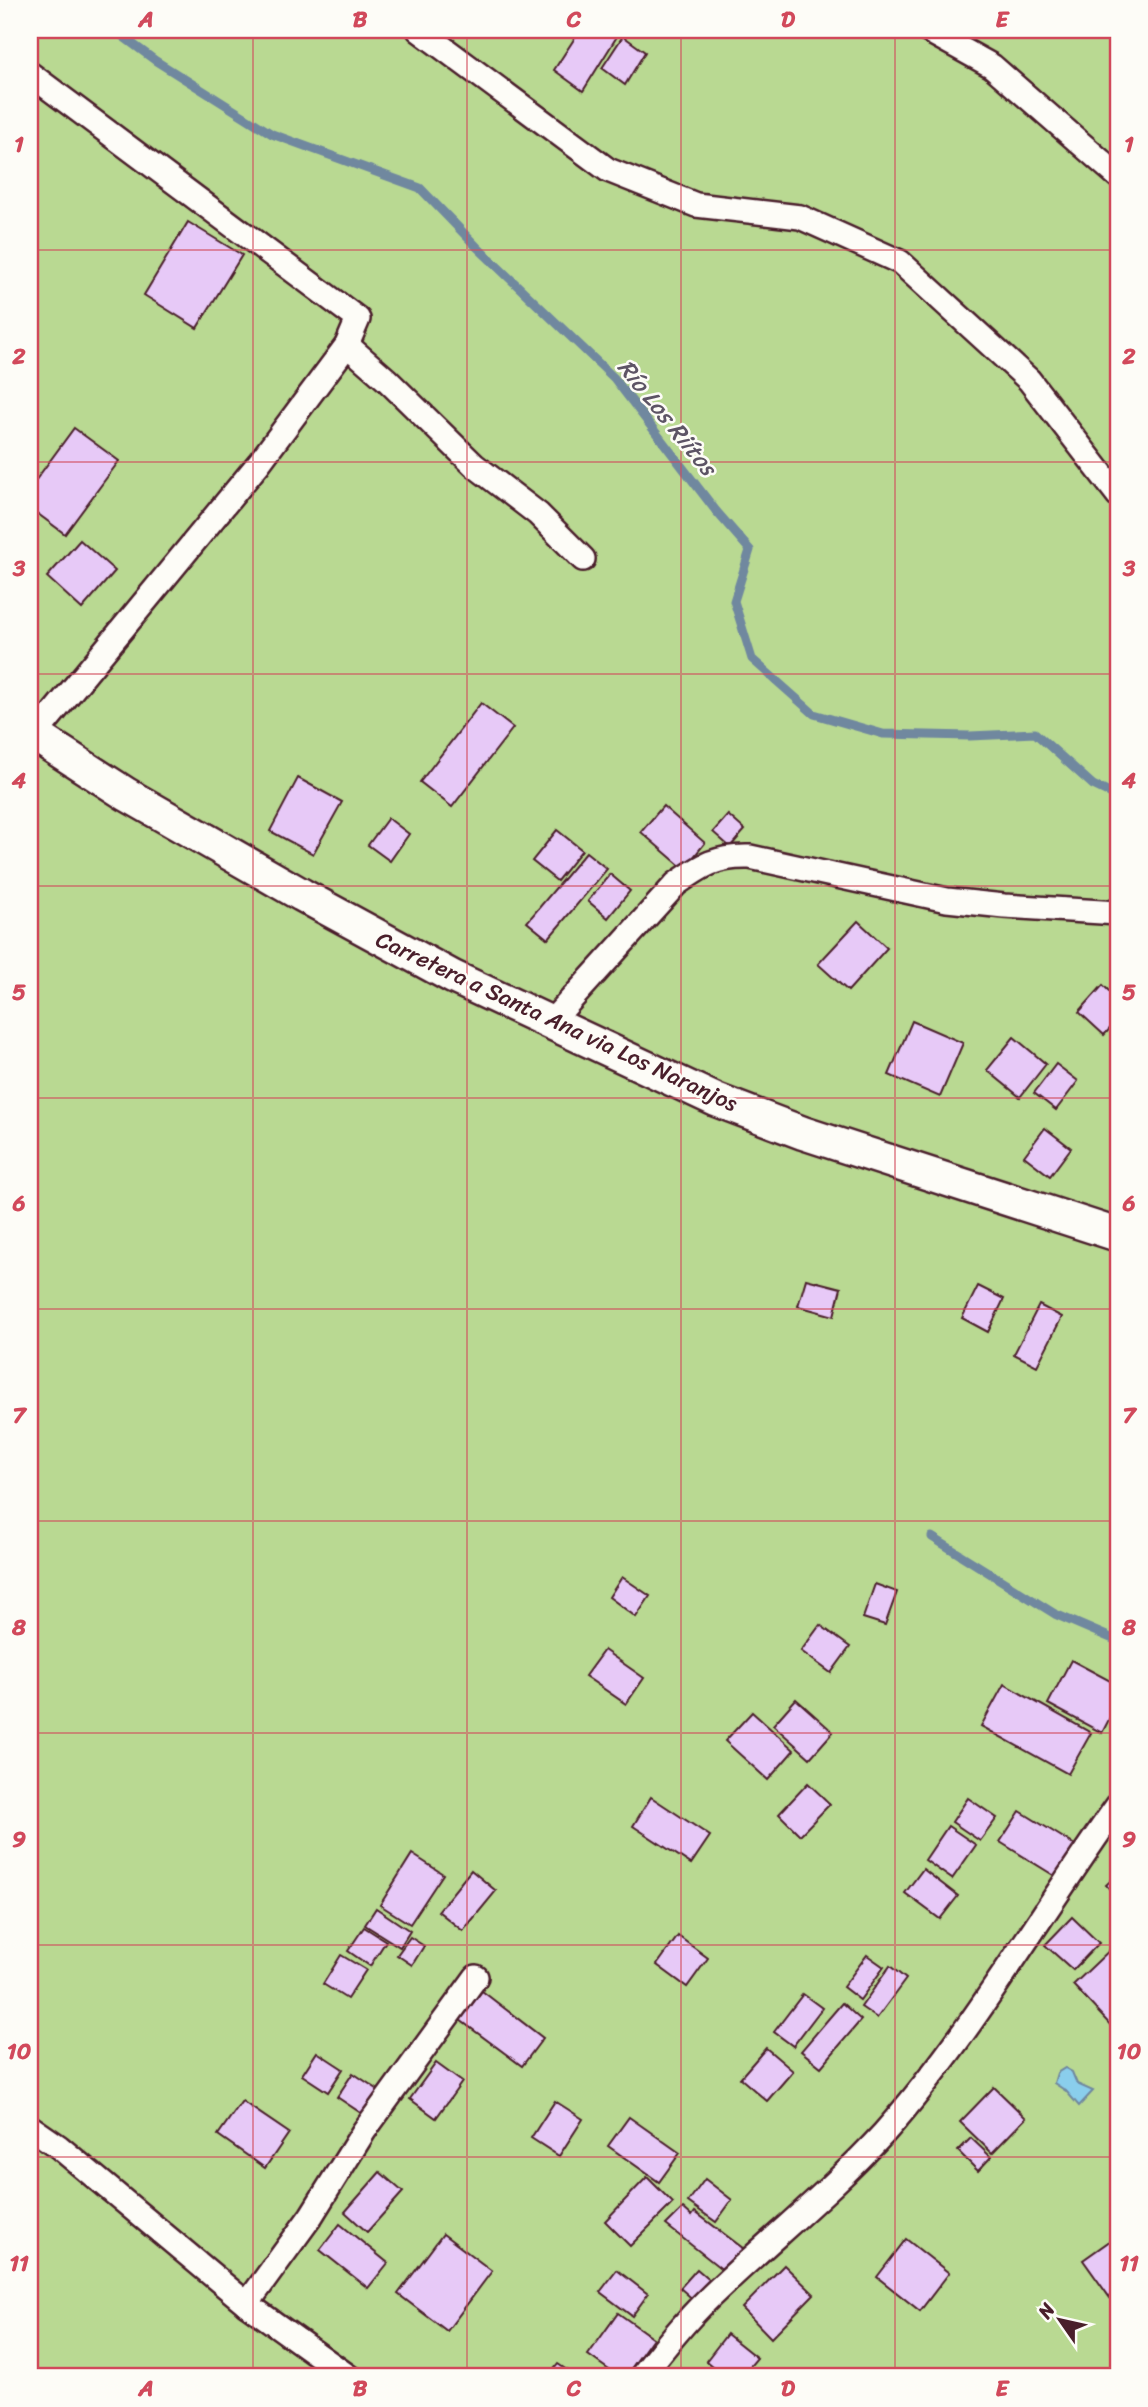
<svg xmlns="http://www.w3.org/2000/svg" width="1148" height="2407" viewBox="0 0 1148 2407" font-family="Sriracha,sans-serif">
<style>
.green{fill:#b9d992;stroke:#827c5e;stroke-width:2}
.water{fill:#8aceec;stroke:#70889f;stroke-width:2}
.lines{fill:none;stroke-linecap:round;stroke-linejoin:round}
.stream{stroke:#70889f;stroke-width:9}
.building{fill:#e7c9f7;stroke:#4a1f2b;stroke-width:2}
.street-casing{stroke:#4a1f2b;stroke-width:28}
.secondary-casing{stroke:#4a1f2b;stroke-width:37}
.street{stroke:#fdfcf7;stroke-width:23}
.secondary{stroke:#fdfcf7;stroke-width:32}
.grid{fill:none;stroke:#d1495b;stroke-width:2;stroke-opacity:0.55}
.labels{text-anchor:middle;stroke-width:5;stroke-linejoin:round;paint-order:stroke}
.street-label{font-size:23px;fill:#4a1f2b;stroke:#fdfcf7}
.water-label{font-size:24px;font-style:italic;fill:#5d5465;stroke:#fdfcf7}
.neatline{fill:none;stroke:#d1495b;stroke-width:2.5}
.grid-label{font-size:23px;text-anchor:middle;font-weight:bold;fill:#d1495b}
</style>
<rect width="100%" height="100%" fill="#f6edf7"/>
<filter id="ink" filterUnits="userSpaceOnUse"><feTurbulence type="fractalNoise" baseFrequency=".0143" numOctaves="2"/><feDisplacementMap in="SourceGraphic" scale="14" xChannelSelector="R" yChannelSelector="G"/><feConvolveMatrix kernelMatrix="1 2 1 2 8 2 1 2 1" color-interpolation-filters="sRGB"/></filter>
<g filter="url(#ink)">
<!-- green -->
<rect class="green" x="30" y="30" width="1088" height="2347"/>
<!-- water -->
<path class="water" d="M1065 2068 1072 2072 1077 2084 1093 2091 1079 2106 1066 2091 1054 2083 1057 2073Z"/>
<g class="lines">
<!-- stream -->
<g class="stream">
<path d="M114 30 156 61 272 134 420 188 477 247 614 378 716 511 750 550 734 601 752 659 814 714 883 734 970 736 1035 733 1093 785 1118 797"/>
<path d="M932 1537 1055 1614 1118 1641"/>
</g>
</g>
<!-- building -->
<g class="building">
<path d="M580 30H621L583 91 554 70Z"/>
<path d="M623 36 645 52 625 85 602 68Z"/>
<path d="M188 222 242 255 197 328 144 295Z"/>
<path d="M74 428 119 461 65 534 30 508V488Z"/>
<path d="M80 540 115 571 82 609 47 577Z"/>
<path d="M481 703 513 728 452 807 420 782Z"/>
<path d="M298 778 342 802 313 854 270 831Z"/>
<path d="M663 806 705 843 684 869 641 832Z"/>
<path d="M728 815 745 830 730 847 713 832Z"/>
<path d="M388 818 409 834 390 861 368 845Z"/>
<path d="M557 830 582 850 557 881 532 861Z"/>
<path d="M586 852 607 869 548 939 527 922Z"/>
<path d="M610 874 630 891 608 918 588 901Z"/>
<path d="M858 921 887 948 848 991 818 964Z"/>
<path d="M1103 985 1118 1000V1020L1104 1035 1079 1012Z"/>
<path d="M912 1021 963 1043 940 1097 889 1075Z"/>
<path d="M1014 1037 1046 1064 1020 1097 987 1070Z"/>
<path d="M1056 1064 1078 1081 1056 1110 1034 1093Z"/>
<path d="M1045 1128 1071 1148 1050 1176 1024 1156Z"/>
<path d="M806 1279 841 1288 834 1316 798 1306Z"/>
<path d="M978 1286 1004 1299 988 1332 962 1318Z"/>
<path d="M1039 1305 1062 1317 1037 1366 1014 1354Z"/>
<path d="M622 1577 650 1596 636 1617 609 1597Z"/>
<path d="M875 1584 897 1592 885 1625 863 1618Z"/>
<path d="M820 1625 850 1647 831 1673 801 1651Z"/>
<path d="M604 1650 644 1678 626 1704 585 1676Z"/>
<path d="M1071 1660 1118 1685V1702L1102 1733 1048 1704Z"/>
<path d="M1004 1684 1091 1733 1068 1774 981 1726Z"/>
<path d="M796 1699 833 1732 810 1758 773 1725Z"/>
<path d="M752 1712 794 1750 768 1780 725 1741Z"/>
<path d="M808 1783 830 1804 800 1835 779 1814Z"/>
<path d="M651 1797 710 1836 691 1864 633 1826Z"/>
<path d="M968 1798 997 1818 980 1841 952 1822Z"/>
<path d="M1020 1811 1078 1847 1058 1878 1000 1842Z"/>
<path d="M948 1826 976 1845 952 1879 925 1860Z"/>
<path d="M412 1854 443 1874 410 1924 380 1905Z"/>
<path d="M923 1869 958 1896 940 1919 905 1893Z"/>
<path d="M471 1870 496 1891 463 1931 438 1911Z"/>
<path d="M1118 1874V1898L1106 1885Z"/>
<path d="M376 1908 410 1931 400 1947 365 1925Z"/>
<path d="M1072 1917 1099 1943 1073 1970 1045 1945Z"/>
<path d="M364 1927 386 1941 370 1966 348 1951Z"/>
<path d="M678 1936 708 1958 687 1987 657 1965Z"/>
<path d="M410 1937 424 1946 412 1965 397 1955Z"/>
<path d="M1115 1945 1118 1949V2028L1115 2030 1073 1985Z"/>
<path d="M341 1955 366 1970 347 1999 323 1984Z"/>
<path d="M867 1955 884 1967 860 2000 843 1987Z"/>
<path d="M890 1966 906 1979 877 2018 861 2007Z"/>
<path d="M482 1991 543 2038 522 2066 460 2020Z"/>
<path d="M803 1994 822 2008 793 2046 774 2032Z"/>
<path d="M842 2003 861 2020 821 2067 801 2051Z"/>
<path d="M766 2048 793 2071 767 2101 740 2078Z"/>
<path d="M317 2052 343 2069 328 2092 302 2075Z"/>
<path d="M436 2063 462 2082 436 2118 410 2099Z"/>
<path d="M353 2073 380 2091 364 2115 337 2097Z"/>
<path d="M994 2087 1026 2118 992 2153 960 2122Z"/>
<path d="M242 2101 289 2133 265 2168 218 2135Z"/>
<path d="M555 2101 583 2119 559 2156 531 2138Z"/>
<path d="M629 2117 680 2153 659 2182 608 2146Z"/>
<path d="M971 2138 991 2157 978 2171 958 2151Z"/>
<path d="M380 2172 403 2192 367 2232 345 2212Z"/>
<path d="M647 2177 673 2203 630 2246 605 2221Z"/>
<path d="M705 2179 732 2200 716 2222 688 2202Z"/>
<path d="M683 2208 692 2216 695 2212 744 2249 724 2271 666 2225Z"/>
<path d="M340 2224 388 2263 368 2288 320 2250Z"/>
<path d="M443 2234 492 2271 447 2331 398 2294Z"/>
<path d="M1114 2238 1118 2244V2292L1110 2298 1083 2260Z"/>
<path d="M906 2239 949 2273 920 2311 877 2277Z"/>
<path d="M784 2265 814 2294 771 2338 742 2308Z"/>
<path d="M697 2269 712 2282 696 2302 680 2288Z"/>
<path d="M617 2270 648 2294 632 2316 600 2292Z"/>
<path d="M618 2313 653 2338 625 2377H619L588 2355Z"/>
<path d="M727 2334 757 2358 741 2377H725L706 2361Z"/>
<path d="M558 2364 577 2377H548Z"/>
</g>
<g class="lines">
<defs>
<g id="street">
<path d="M419 30 608 170 696 205 800 217 900 262 1029 380 1118 495"/>
<path d="M927 30 992 66 1118 176"/>
<path d="M30 74 358 319 347 345 259 463 35 735"/>
<path d="M347 345 387 380 474 465 538 514 583 559"/>
<path d="M550 1023 676 884C703 865 716 856 750 857L947 900 1004 906 1118 913"/>
<path d="M30 2127 59 2147 247 2304 349 2377"/>
<path d="M247 2304 311 2216 364 2131 476 1977"/>
<path d="M641 2377C663 2349 685 2321 710 2297 768 2241 830 2192 884 2133 973 2032 1040 1914 1118 1805"/>
</g>
<path id="secondary" d="M30 732 126 794 302 895 453 977 716 1100 803 1133 1118 1235"/>
</defs>
<!-- street casing -->
<use href="#street" class="street-casing"/>
<!-- secondary casing -->
<use href="#secondary" class="secondary-casing"/>
<!-- street -->
<use href="#street" class="street"/>
<!-- secondary -->
<use href="#secondary" class="secondary"/>
</g>
</g>
<!-- grid -->
<path class="grid" d="M253 30V2377M467 30V2377M681 30V2377M895 30V2377M30 250H1118M30 462H1118M30 674H1118M30 886H1118M30 1098H1118M30 1309H1118M30 1521H1118M30 1733H1118M30 1945H1118M30 2157H1118"/>
<g class="labels">
<!-- street labels -->
<g class="street-label">
<text transform="translate(557 1021) rotate(25)" y="8">Carretera a Santa Ana via Los Naranjos</text>
</g>
<!-- water labels -->
<g class="water-label">
<text transform="translate(667 417) rotate(51)" y="8">Río Los Riítos</text>
</g>
</g>
<!-- margin -->
<rect width="1148" height="2407" fill="none" stroke="#fdfcf7" stroke-width="77"/>
<!-- north arrow -->
<g transform="translate(1060 2320) rotate(304)" stroke="#fdfcf7" stroke-width="5" paint-order="stroke">
<path d="M0-5L12 26L0 18L-12 26Z" fill="#4a1f2b"/>
<text y="-10" font-size="19" font-weight="bold" text-anchor="middle" fill="#4a1f2b">N</text>
</g>
<rect x="38" y="38" width="1072" height="2330" class="neatline"/>
<g class="grid-label">
<text x="146" y="27">A</text>
<text x="360" y="27">B</text>
<text x="574" y="27">C</text>
<text x="788" y="27">D</text>
<text x="1002" y="27">E</text>
<text x="19" y="152">1</text>
<text x="1129" y="152">1</text>
<text x="19" y="364">2</text>
<text x="1129" y="364">2</text>
<text x="19" y="576">3</text>
<text x="1129" y="576">3</text>
<text x="19" y="788">4</text>
<text x="1129" y="788">4</text>
<text x="19" y="1000">5</text>
<text x="1129" y="1000">5</text>
<text x="19" y="1211">6</text>
<text x="1129" y="1211">6</text>
<text x="19" y="1423">7</text>
<text x="1129" y="1423">7</text>
<text x="19" y="1635">8</text>
<text x="1129" y="1635">8</text>
<text x="19" y="1847">9</text>
<text x="1129" y="1847">9</text>
<text x="19" y="2059">10</text>
<text x="1129" y="2059">10</text>
<text x="19" y="2271">11</text>
<text x="1129" y="2271">11</text>
<text x="146" y="2396">A</text>
<text x="360" y="2396">B</text>
<text x="574" y="2396">C</text>
<text x="788" y="2396">D</text>
<text x="1002" y="2396">E</text>
</g>
</svg>
